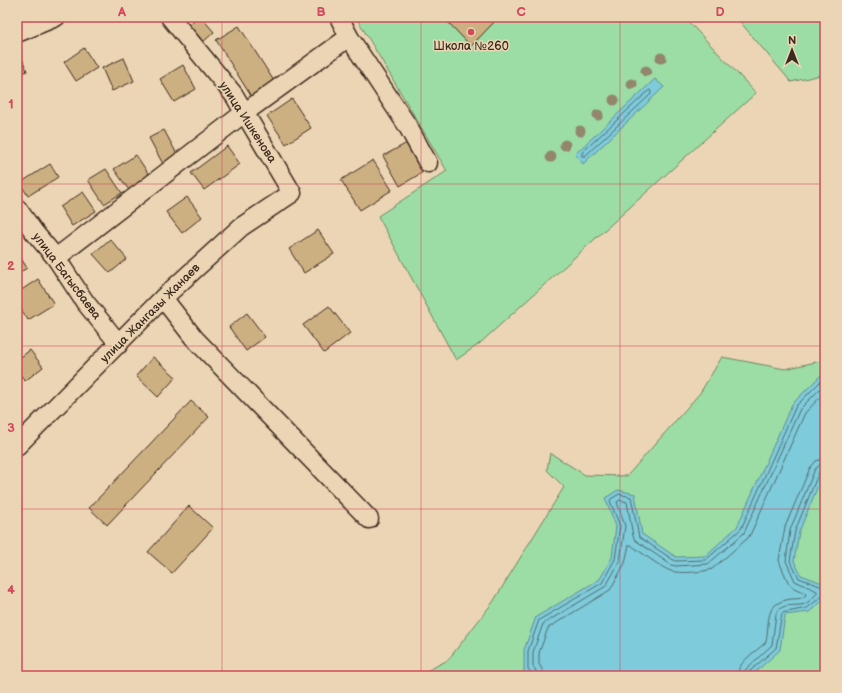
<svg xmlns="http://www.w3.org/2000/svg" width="842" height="693" viewBox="0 0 842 693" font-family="'Balsamiq Sans',sans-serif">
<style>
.green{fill:#9cdda6;stroke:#6c8462}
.water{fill:#7dcbdb;stroke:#638b8f}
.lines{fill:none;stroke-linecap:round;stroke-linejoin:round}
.shore{stroke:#556a6a;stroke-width:1}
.building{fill:#cdb082;stroke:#3b2a1e}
.minor-casing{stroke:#3b2a1e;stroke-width:21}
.minor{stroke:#ebd5b4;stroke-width:18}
.tree{fill:#92866c}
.grid{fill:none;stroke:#d1495b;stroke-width:1;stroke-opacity:0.55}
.poi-dot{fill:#d1495b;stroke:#ebd5b4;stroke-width:1.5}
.labels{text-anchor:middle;stroke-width:3;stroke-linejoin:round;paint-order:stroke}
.poi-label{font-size:12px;fill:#3b2a1e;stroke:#ebd5b4}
.street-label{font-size:12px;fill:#3b2a1e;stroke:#ebd5b4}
.neatline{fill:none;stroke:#d1495b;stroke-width:1.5}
.grid-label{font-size:13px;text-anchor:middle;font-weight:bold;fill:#d1495b}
</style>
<rect width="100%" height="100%" fill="#ebd5b4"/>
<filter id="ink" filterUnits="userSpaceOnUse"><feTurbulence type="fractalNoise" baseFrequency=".025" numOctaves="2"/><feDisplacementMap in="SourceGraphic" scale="8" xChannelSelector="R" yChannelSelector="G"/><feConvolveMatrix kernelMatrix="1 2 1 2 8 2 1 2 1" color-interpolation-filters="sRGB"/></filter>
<g filter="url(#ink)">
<!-- green -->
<g class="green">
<path d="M356 17H684L756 93 479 344 456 360 378 216 447 171Z"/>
<path d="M736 17H825V74L791 82Z"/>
<path d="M722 357 785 369 825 360V671L820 676H417L448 660 493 602 564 487 547 470 550 453 585 475 627 476 700 393Z"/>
</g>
<!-- water -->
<g class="water">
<path d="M655 79 664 87 583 164 575 154Z"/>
<path d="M825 371V469L799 532 794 561 801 575 825 584V599L809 612 785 615 780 650 751 676H533L524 673V650L536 617 600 579 612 557 616 526 605 498 618 490 635 494 642 534 676 557 705 556 737 527 792 404Z"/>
</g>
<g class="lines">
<!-- shore -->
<g class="shore">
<path d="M650 90 651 92V94L585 156H582V153Z"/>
<path d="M825 469 822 470 819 472 795 531 790 561 799 578 825 588"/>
<path d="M532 676 531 672 528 669V651L539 620 602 583 615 559 620 526 610 501 611 499 619 494 631 497 639 537 675 561 705 560 708 558 741 529 796 406 825 377"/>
<path d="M537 676 536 671 533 666V652L543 624 606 586 620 561 625 526 617 502 620 500 627 502 633 536 635 540 671 565 676 566 708 564 744 533 800 409 825 384"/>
<path d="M543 676 542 669 539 664V653L548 628 610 590 625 563 629 545H631C639 551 663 569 671 571 679 574 704 572 712 569L748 538 751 533 805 413 825 392"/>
<path d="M737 676C738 661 756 652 766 642 770 620 764 603 791 599 796 599 802 599 806 595L805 593 794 588 789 584 781 566 779 560 785 527 810 468 816 461 825 458"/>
<path d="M743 676 746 669 772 645 776 614C781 602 795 607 805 604 809 602 814 597 817 593V591L795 581 786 561 790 530 815 469 820 465 825 464"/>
<path d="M748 676 750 671 776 648 782 613 807 608 821 597 825 596"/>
</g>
</g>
<!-- building -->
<g class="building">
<path d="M112 17H124L119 23Z"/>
<path d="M197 17H201L214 32 201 44 186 28Z"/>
<path d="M443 17H499L471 46Z"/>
<path d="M239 26 274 81 251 96 216 40Z"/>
<path d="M17 46 27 71 17 76Z"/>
<path d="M84 48 97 68 76 81 64 62Z"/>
<path d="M124 58 134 81 112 91 102 68Z"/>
<path d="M183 65 196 89 174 102 160 79Z"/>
<path d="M292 99 311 128 286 144 267 116Z"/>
<path d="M164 130 178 156 163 164 149 138Z"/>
<path d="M407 143 423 172 400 186 383 156Z"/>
<path d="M227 146 240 164 204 190 191 173Z"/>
<path d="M136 155 150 176 129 190 114 169Z"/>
<path d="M373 160 392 190 360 210 341 180Z"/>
<path d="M50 164 58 177 28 196 20 183Z"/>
<path d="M106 169 122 193 104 204 88 180Z"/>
<path d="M83 192 96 211 72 226 60 207Z"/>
<path d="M187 197 202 217 182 233 166 212Z"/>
<path d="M318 230 334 254 304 273 289 249Z"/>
<path d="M110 239 127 259 110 273 93 254Z"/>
<path d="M17 252 27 268 17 274Z"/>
<path d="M38 279 54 304 28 320 17 303V293Z"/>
<path d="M329 306 350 333 324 353 303 325Z"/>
<path d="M247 313 265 337 246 351 229 327Z"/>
<path d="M30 350 43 367 25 381 17 370V360Z"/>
<path d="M153 357 176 377 158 397 136 376Z"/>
<path d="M191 401 209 417 107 525 89 508Z"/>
<path d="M189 506 213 528 172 573 148 552Z"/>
</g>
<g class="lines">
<defs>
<g id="minor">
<path d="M339 17 349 37 407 125 428 163"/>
<path d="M17 33 56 17"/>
<path d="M17 208 34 232 56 258 85 302 119 344"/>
<path d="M56 258 244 113 349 37"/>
<path d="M163 298 194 338 369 519"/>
<path d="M17 446 163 298 241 227 292 193 234 95 170 17"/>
</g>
</defs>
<!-- minor casing -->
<use href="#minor" class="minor-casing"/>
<!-- minor -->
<use href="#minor" class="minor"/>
</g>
<!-- trees -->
<g class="tree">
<circle cx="661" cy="58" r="5.5"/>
<circle cx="646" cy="71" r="5.5"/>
<circle cx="632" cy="84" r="5.5"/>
<circle cx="614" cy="100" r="5.5"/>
<circle cx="598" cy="115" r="5.5"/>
<circle cx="580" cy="131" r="5.5"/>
<circle cx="565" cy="145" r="5.5"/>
<circle cx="551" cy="157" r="5.5"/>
</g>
</g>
<!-- grid -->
<path class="grid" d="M222 17V676M421 17V676M620 17V676M17 184H825M17 346H825M17 509H825"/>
<!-- markers -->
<circle class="poi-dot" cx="471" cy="32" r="4"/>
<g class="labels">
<!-- poi labels -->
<g class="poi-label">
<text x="471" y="50">Школа №260</text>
</g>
<!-- street labels -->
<g class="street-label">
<text transform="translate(248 122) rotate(57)" y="4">улица Ишкенова</text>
<text transform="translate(67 276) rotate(53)" y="4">улица Багысбаева</text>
<text transform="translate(150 313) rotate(-45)" y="4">улица Жангазы Жанаев</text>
</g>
</g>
<!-- margin -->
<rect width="842" height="693" fill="none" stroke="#ebd5b4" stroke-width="44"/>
<!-- north arrow -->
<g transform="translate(792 50)" stroke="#ebd5b4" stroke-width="3" paint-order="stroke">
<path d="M0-3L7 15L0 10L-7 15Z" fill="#3b2a1e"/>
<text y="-6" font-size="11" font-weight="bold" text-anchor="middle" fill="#3b2a1e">N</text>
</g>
<rect x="22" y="22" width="798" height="649" class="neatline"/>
<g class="grid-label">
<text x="122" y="16">A</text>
<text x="321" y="16">B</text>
<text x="521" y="16">C</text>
<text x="720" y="16">D</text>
<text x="11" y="108">1</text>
<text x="11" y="270">2</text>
<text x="11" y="432">3</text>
<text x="11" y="594">4</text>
</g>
</svg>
